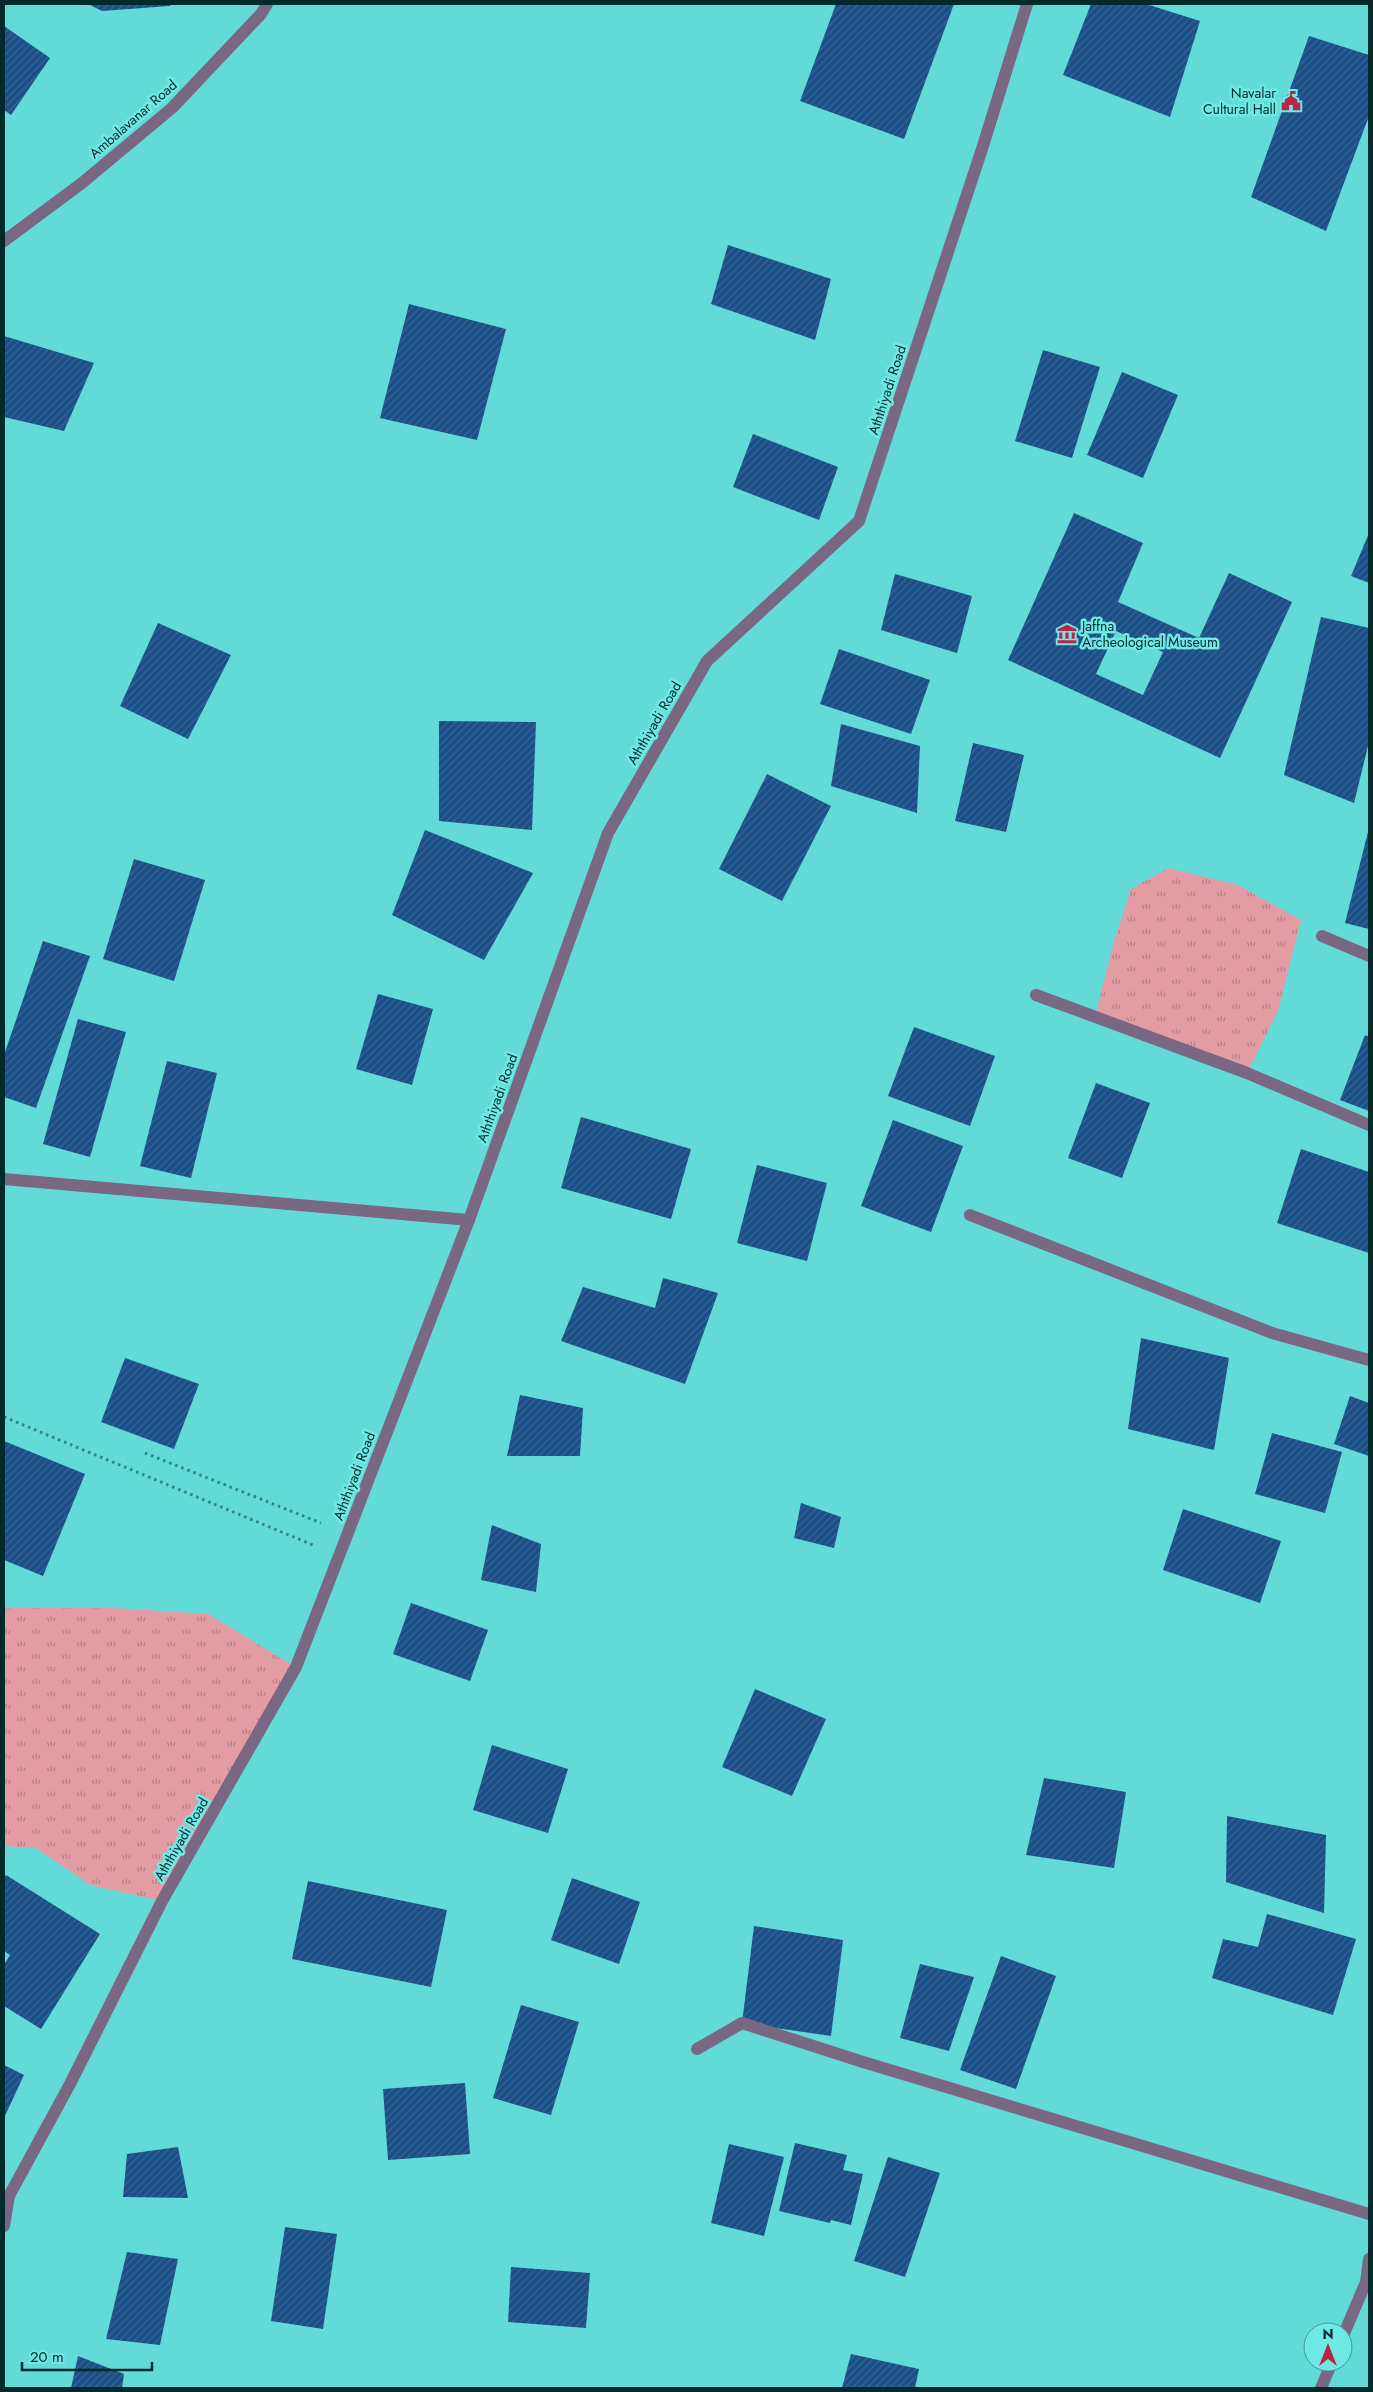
<svg xmlns="http://www.w3.org/2000/svg" width="1373" height="2392" viewBox="0 0 1373 2392" font-family="Jost,sans-serif">
<style>
.grass{fill:url(#grass-tufts)}
.building{fill:url(#building-hatch);fill-rule:evenodd}
.lines{fill:none;stroke-linecap:round;stroke-linejoin:round}
.path{stroke:#328482;stroke-width:3;stroke-dasharray:2.5 4;stroke-linecap:butt}
.minor{stroke:#7a6784;stroke-width:12}
.labels{text-anchor:middle;stroke-width:5;stroke-linejoin:round;paint-order:stroke}
.poi-label{font-size:14px;fill:#012a2a;stroke:#70e8e5;text-anchor:end}
.street-label{font-size:14px;fill:#012a2a;stroke:#70e8e5}
</style>
<defs>
<pattern id="grass-tufts" width="24" height="20" patternUnits="userSpaceOnUse" patternTransform="scale(1.25)"><rect width="24" height="20" fill="#e39ca3"/><path d="M3 7l-1-3M5 7V3M7 7l1-3M15 17l-1-3M17 17v-4M19 17l1-3" fill="none" stroke="#b67f85"/></pattern>
<pattern id="building-hatch" width="6" height="6" patternUnits="userSpaceOnUse" patternTransform="scale(1.25)"><rect width="6" height="6" fill="#1a4f87"/><path d="M-1 1l2-2M0 6l6-6M5 7l2-2" fill="none" stroke="#396592"/></pattern>
</defs>
<rect width="100%" height="100%" fill="#62dbd8"/>
<!-- grass -->
<g class="grass">
<path d="M1168 868 1238 885 1301 920 1278 1011 1247 1073 1095 1017 1114 941 1131 889Z"/>
<path d="M4 1608H115L208 1614 296 1667 162 1901 90 1885 36 1848 4 1846Z"/>
</g>
<!-- building -->
<g class="building">
<path d="M88 4H171L170 6 102 11Z"/>
<path d="M836 4H954L904 139 800 101Z"/>
<path d="M1091 4H1146L1200 21 1170 117 1063 75Z"/>
<path d="M4 26 50 58 11 115 4 110Z"/>
<path d="M1309 36 1369 55V116L1326 231 1251 197Z"/>
<path d="M728 245 831 279 815 340 711 304Z"/>
<path d="M409 304 506 329 477 440 380 418Z"/>
<path d="M4 336 94 363 64 431 4 417Z"/>
<path d="M1043 350 1100 367 1072 458 1015 441Z"/>
<path d="M1122 372 1178 395 1143 478 1087 455Z"/>
<path d="M753 434 838 467 819 520 733 487Z"/>
<path d="M1074 513 1143 543 1118 602 1199 638 1229 573 1292 602 1220 758 1008 660ZM1116 631 1163 652 1143 695 1096 674Z"/>
<path d="M1369 533V583L1351 576Z"/>
<path d="M895 574 972 596 957 653 881 630Z"/>
<path d="M1321 617 1369 628V742L1354 803 1284 775Z"/>
<path d="M158 623 231 655 188 739 120 706Z"/>
<path d="M839 649 930 680 911 734 820 704Z"/>
<path d="M439 721 536 722 532 830 439 821Z"/>
<path d="M841 724 920 746 917 813 831 786Z"/>
<path d="M973 743 1024 755 1006 832 955 821Z"/>
<path d="M767 774 831 806 782 901 719 869Z"/>
<path d="M1369 828V929L1345 923Z"/>
<path d="M425 830 533 873 484 960 392 915Z"/>
<path d="M134 859 205 880 174 981 103 959Z"/>
<path d="M43 941 90 956 36 1108 4 1097V1055Z"/>
<path d="M378 994 433 1009 412 1085 356 1069Z"/>
<path d="M78 1019 126 1032 90 1157 43 1144Z"/>
<path d="M914 1027 995 1056 970 1126 888 1096Z"/>
<path d="M1365 1035 1369 1037V1111L1340 1100Z"/>
<path d="M167 1061 217 1073 191 1178 140 1166Z"/>
<path d="M1096 1083 1150 1103 1122 1178 1068 1158Z"/>
<path d="M581 1117 691 1149 671 1219 561 1188Z"/>
<path d="M893 1120 963 1146 931 1232 861 1206Z"/>
<path d="M1301 1149 1369 1172V1253L1277 1223Z"/>
<path d="M757 1165 827 1183 807 1261 737 1243Z"/>
<path d="M663 1278 718 1293 685 1384 561 1341 583 1287 655 1308Z"/>
<path d="M1141 1338 1229 1358 1214 1450 1128 1429Z"/>
<path d="M125 1358 199 1384 174 1449 101 1422Z"/>
<path d="M520 1395 583 1408 580 1456H507Z"/>
<path d="M1350 1396 1369 1403V1456L1334 1444Z"/>
<path d="M1272 1433 1342 1452 1325 1513 1255 1494Z"/>
<path d="M4 1441 85 1474 43 1576 4 1560Z"/>
<path d="M801 1503 841 1517 834 1548 794 1538Z"/>
<path d="M1183 1509 1281 1541 1260 1603 1163 1570Z"/>
<path d="M492 1525 541 1544 536 1592 481 1580Z"/>
<path d="M411 1603 488 1630 470 1681 393 1654Z"/>
<path d="M755 1689 826 1719 792 1796 722 1767Z"/>
<path d="M492 1745 568 1769 548 1833 473 1810Z"/>
<path d="M1044 1778 1126 1792 1114 1868 1026 1855Z"/>
<path d="M1227 1816 1326 1835 1324 1913 1226 1882Z"/>
<path d="M6 1875 100 1934 41 2029 4 2006V1965L10 1955 4 1951V1878Z"/>
<path d="M572 1878 640 1902 619 1964 551 1940Z"/>
<path d="M308 1881 447 1910 431 1987 292 1959Z"/>
<path d="M1267 1914 1356 1939 1333 2015 1212 1978 1223 1939 1258 1947Z"/>
<path d="M754 1926 843 1940 831 2036 742 2023Z"/>
<path d="M1001 1956 1056 1976 1016 2089 960 2070Z"/>
<path d="M920 1964 974 1977 949 2051 900 2038Z"/>
<path d="M521 2005 579 2022 551 2115 493 2098Z"/>
<path d="M4 2065 24 2075 4 2118Z"/>
<path d="M465 2083 470 2154 388 2160 383 2089Z"/>
<path d="M795 2143 847 2155 843 2170 863 2174 851 2225 831 2220 830 2223 779 2211Z"/>
<path d="M729 2144 784 2157 764 2236 711 2223Z"/>
<path d="M178 2147 188 2198 123 2197 127 2154Z"/>
<path d="M888 2157 940 2173 905 2277 854 2261Z"/>
<path d="M285 2227 337 2234 323 2329 271 2321Z"/>
<path d="M127 2252 178 2259 160 2345 106 2339Z"/>
<path d="M511 2267 590 2273 586 2328 508 2322Z"/>
<path d="M851 2354 919 2369 915 2388H842Z"/>
<path d="M78 2356 124 2374 122 2388H71Z"/>
</g>
<g class="lines">
<!-- path -->
<g class="path">
<path d="M4 1417 313 1545"/>
<path d="M145 1453 321 1523"/>
</g>
<!-- minor -->
<g class="minor">
<path d="M4 241 82 183 172 108 261 14 267 4"/>
<path d="M1322 936 1369 956"/>
<path d="M1036 995 1247 1073 1369 1125"/>
<path d="M4 1179 469 1220"/>
<path d="M970 1215 1272 1333 1369 1360"/>
<path d="M697 2049 742 2023 863 2062 1369 2214"/>
<path d="M4 2226 9 2196 70 2084 162 1901 296 1667 469 1220 608 833 707 661 859 521 982 149 1027 4"/>
<path d="M1343 2336 1366 2282 1369 2259"/>
<path d="M1321 2388 1332 2362"/>
</g>
</g>
<!-- icons -->
<defs>
<symbol id="civic-bare" viewBox="-9 -9 18 18"><path d="M-.6-6.5H3V-4.5H.6V-3L4-1V1h2V6H-6V1h2V-1L-.6-3ZM-1.2 2.5V6h2.4V2.5Z" fill="#b72649" stroke="#70e8e5" stroke-width="2.5" paint-order="stroke"/></symbol>
<symbol id="museum-bare" viewBox="-9 -9 18 18"><path d="M0-6L6-3V-2H-6V-3ZM-5-1h2V3h-2ZM-1-1h2V3h-2ZM3-1h2V3H3ZM-6 4H6V6H-6Z" fill="#b72649" stroke="#70e8e5" stroke-width="2.5" paint-order="stroke"/></symbol>
</defs>
<g fill-rule="evenodd">
<use href="#civic-bare" x="1277" y="87" width="28" height="28"/>
<use href="#museum-bare" x="1053" y="620" width="28" height="28"/>
</g>
<g class="labels">
<!-- poi labels -->
<g class="poi-label">
<text x="1276" y="98">Navalar<tspan x="1276" dy="16">Cultural Hall</tspan></text>
<text x="1082" y="631" text-anchor="start">Jaffna<tspan x="1082" dy="16">Archeological Museum</tspan></text>
</g>
<!-- street labels -->
<g class="street-label">
<text transform="translate(133 119) rotate(-41)" y="5">Ambalavanar Road</text>
<text transform="translate(887 390) rotate(-72)" y="5">Aththiyadi Road</text>
<text transform="translate(654 723) rotate(-60)" y="5">Aththiyadi Road</text>
<text transform="translate(497 1098) rotate(-70)" y="5">Aththiyadi Road</text>
<text transform="translate(354 1476) rotate(-69)" y="5">Aththiyadi Road</text>
<text transform="translate(181 1839) rotate(-60)" y="5">Aththiyadi Road</text>
</g>
</g>
<!-- border -->
<rect width="1373" height="2392" fill="none" stroke="#012a2a" stroke-width="10"/>
<!-- north arrow -->
<g transform="translate(1328 2347)"><circle r="24" fill="#70e8e5" stroke="#449c9a"/>
<path d="M0-4L9 19L0 12L-9 19Z" fill="#b72649"/>
<text y="-8" font-size="14" font-weight="bold" text-anchor="middle" fill="#012a2a">N</text>
</g>
<!-- scale -->
<path d="M22 2362v8h130v-8" fill="none" stroke="#012a2a" stroke-width="2.5"/>
<text x="30" y="2362" font-size="15" fill="#012a2a" stroke="#70e8e5" stroke-width="4" paint-order="stroke">20 m</text>
</svg>
